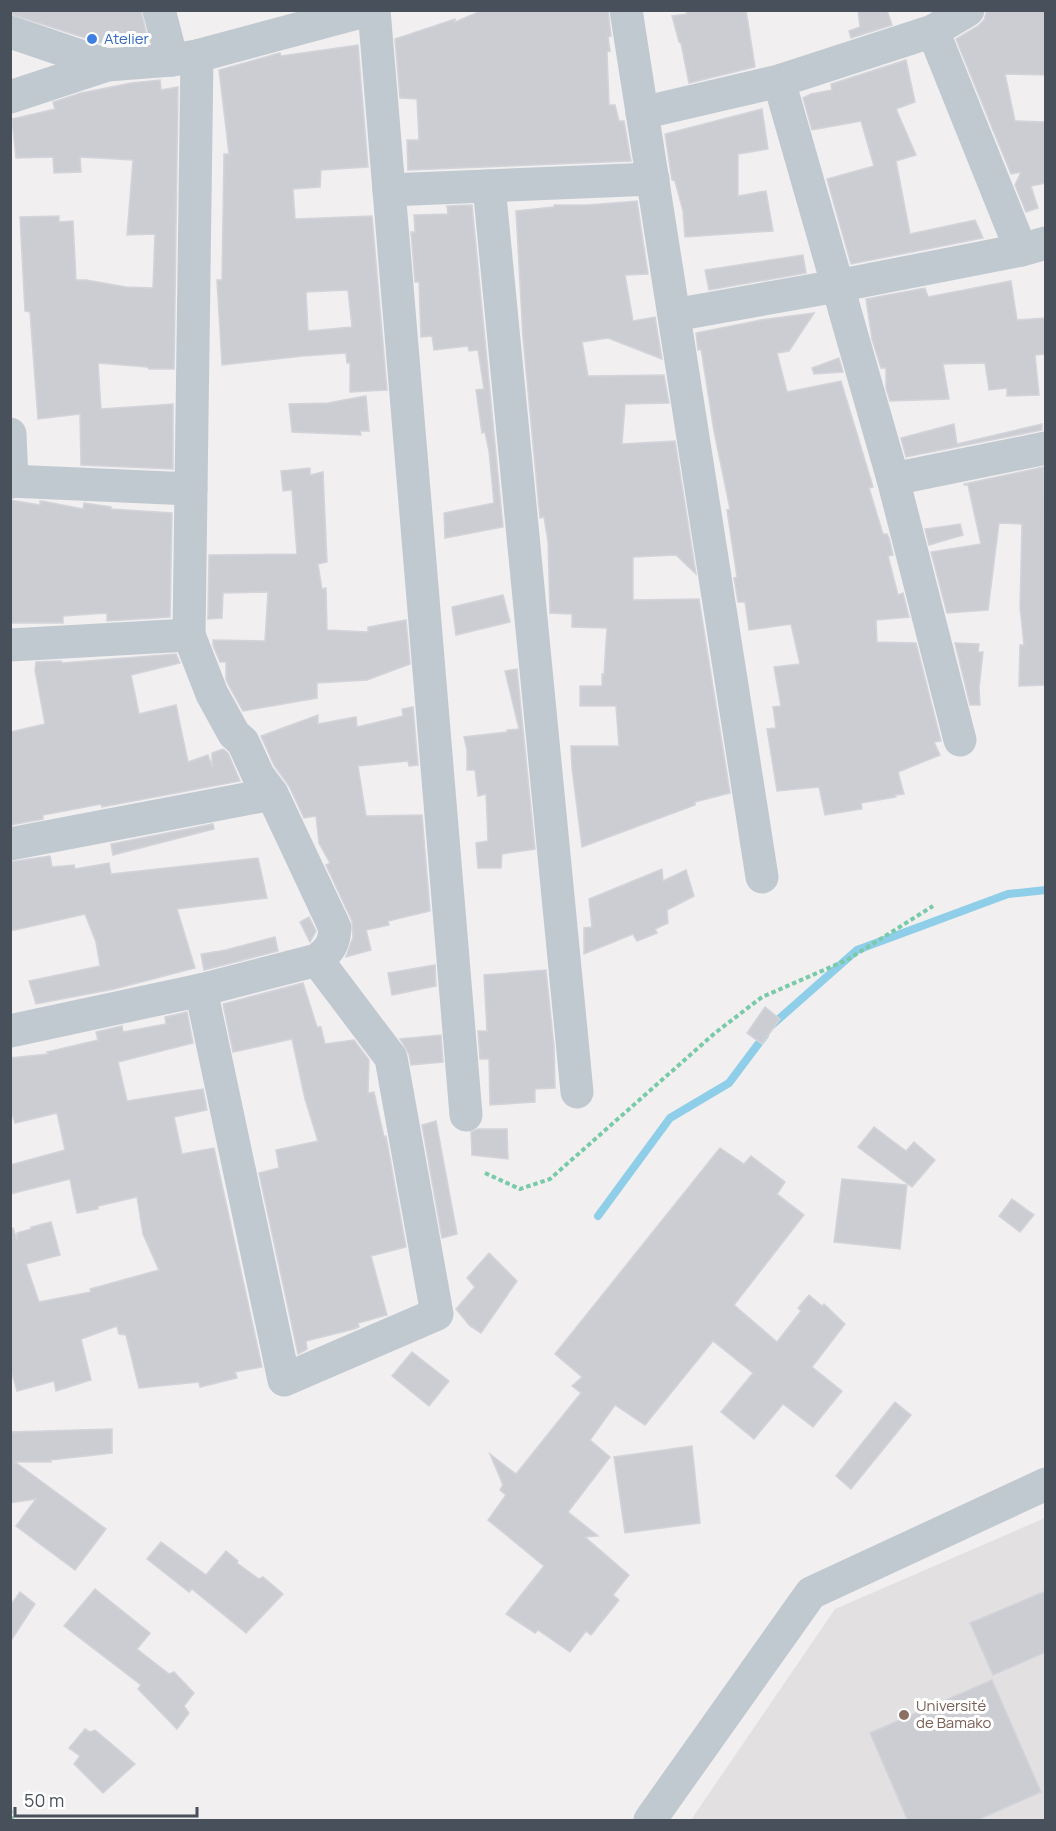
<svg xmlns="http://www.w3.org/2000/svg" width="1056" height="1831" viewBox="0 0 1056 1831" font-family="Manrope,sans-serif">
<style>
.education{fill:#e2e0e0}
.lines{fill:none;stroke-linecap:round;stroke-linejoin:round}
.stream{stroke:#8ecee8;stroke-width:8}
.building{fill:#cccdd3;stroke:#d3d4da;stroke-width:1.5;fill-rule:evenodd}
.path{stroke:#78caa8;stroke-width:4;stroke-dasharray:4.5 3;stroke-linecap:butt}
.minor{stroke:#c0c8d0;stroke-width:33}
.shop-dot{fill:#3f7fe0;stroke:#fff;stroke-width:2}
.education-dot{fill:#8d6e63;stroke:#fff;stroke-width:2}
.labels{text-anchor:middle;stroke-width:6;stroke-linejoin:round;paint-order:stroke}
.shop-label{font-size:15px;fill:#366cbe;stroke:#fff;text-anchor:start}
.education-label{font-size:15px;fill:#785e54;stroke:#fff;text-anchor:start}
</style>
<rect width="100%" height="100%" fill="#f1efef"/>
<!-- education -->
<path class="education" d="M1045 1518V1820H691L835 1609Z"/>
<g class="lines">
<!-- stream -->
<g class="stream">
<path d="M772 1025 857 950 1008 894 1046 890"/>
<path d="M598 1216 670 1118 729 1083 765 1035"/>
</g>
</g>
<!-- building -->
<g class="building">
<path d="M10 10H141L148 41 104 44 10 14Z"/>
<path d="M483 10H608L611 36 608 37 610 51 607 52 609 105H615L619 121H624L631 161 408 170 407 140H419L417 99 400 98 395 39 455 19V22Z"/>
<path d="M686 10H746L755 67 689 83 681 43 679 42 672 16 687 14Z"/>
<path d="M858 10H887L892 25 851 38 849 31 860 27Z"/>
<path d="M987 10H1046V75L1005 74 1015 121 1046 122V183L1031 186 1038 208 1026 212 1015 185 1021 172 1011 174 956 39 978 26 984 20Z"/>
<path d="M358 45 368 167 321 170 320 187 293 189 295 219 372 216 387 390 350 392V363H347L346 353 303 356 222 365 217 280H222L224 154H229L219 70 280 53 281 56ZM348 290 352 327 308 331 306 292Z"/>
<path d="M906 60 915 102 896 109 916 155 896 161 910 234 975 220 983 238 851 264 827 179 874 166 861 121 812 130 803 98 811 94 832 90 831 84Z"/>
<path d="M160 80 161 90 178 87 174 369H149L147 367 98 363 101 409 173 404V469L81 465 80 414 38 419 30 312 25 311 20 217 59 216V222L73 221 76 280H86L126 287 153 288 155 234 127 235 133 160 80 157 81 172 54 173 53 157 16 158 12 119 55 109 53 102 81 93 131 83Z"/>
<path d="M762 109 768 149 738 154V196L766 191 773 231 685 237 683 211 675 181 672 180 665 134Z"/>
<path d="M637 201 648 274 625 275 633 321 655 317 662 359 608 338 582 342 588 376 664 375 669 403 625 404 622 444 675 441 696 574 676 555 633 557V600L699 599 730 793 695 802V805L582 847 572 768 571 746H619L616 706H580V686H602V674H604L607 628 572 627V614L550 613 548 542 544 517 540 518 523 338 516 211 554 207V205H588Z"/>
<path d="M472 205 503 527 445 538 444 513 494 503 489 451 485 432 482 433 476 390 484 389 478 350 469 351 468 346 434 350 432 336 421 337 419 282H415L411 232H415L414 215 448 214 447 206Z"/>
<path d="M803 255 806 273 709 290 705 270Z"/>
<path d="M1011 281 1017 320 1046 318V354L1035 355 1039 395 1007 396V388L989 390 985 363 943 364 949 399 890 401 886 388V368H881L872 339 866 299 925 288 928 297Z"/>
<path d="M814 313 789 351 777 353 787 392 841 381 873 487 869 488 883 534H887L889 538 893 555 888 556 898 595 903 593 909 617 876 620 877 642 916 643 941 741 934 742 940 755 898 772 904 794 895 795 896 797 861 803 862 809 825 815 819 787 777 791 767 729 776 728 773 707 781 706 774 667 800 664 791 624 749 630 745 602H738L734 578 737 577 727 510 730 509 714 431 701 349 698 350 696 333 761 320Z"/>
<path d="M839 358 843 372 814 374 812 368Z"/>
<path d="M366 396 369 431H360L361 435 292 432 289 404 328 403Z"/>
<path d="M954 424 957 444 1042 424V430L906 457 901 438Z"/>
<path d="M1044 467 1046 685 1019 686 1020 645H1024L1020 607 1022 524 999 523 988 610 947 613 931 552 981 544 968 485H964V484Z"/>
<path d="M310 468V475L323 472 327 562 318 564 322 589 326 588 327 630 368 632V627L406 620 410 664 367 680 317 683V698L243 711 229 686 226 679V662H220L213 645V640L265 641 268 592 223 593 222 618 208 619 209 555 297 554 292 490 283 491 281 471Z"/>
<path d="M10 500 40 505V501H42L83 509 84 503 111 507V509L172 513 170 617 107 621V613L63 616V623H10Z"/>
<path d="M960 524 963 535 929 545 925 529Z"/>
<path d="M503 595 510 622 456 635 452 607Z"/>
<path d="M955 643 979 644 978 652H983L979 688 980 705H970Z"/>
<path d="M176 654 180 663 131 675 139 714 176 705 188 762 208 755 212 767V753L223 749 228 753 240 781 102 807 101 804 43 815V819L10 825V732L45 724 35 670 36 662 61 661 62 663Z"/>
<path d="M517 669 535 849 502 854 501 868H478L476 843 488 841 486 794 478 796 475 770H467V750L464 737 507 732V730L519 729 505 671Z"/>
<path d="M413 707 418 765 409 766 408 761 358 766 366 816 422 815 430 911 388 921 389 925 366 930 371 950 346 957 353 937 352 921 326 865 330 863 319 843 316 816 304 818 289 786 274 765 261 736 318 715V724L356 717 357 727 403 716 402 709Z"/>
<path d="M213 824 214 829 113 855 111 844Z"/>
<path d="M50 856 52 867 74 865 75 869 109 863 111 874 258 858 267 898 177 909 195 968 114 989 36 1004 29 981 100 966 96 942 85 914 10 931V862Z"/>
<path d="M662 869 663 881 686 870 694 896 667 910 668 923 655 929 657 933 637 941 633 934 584 954V928L592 927 589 899Z"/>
<path d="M309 917 316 931 310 942 300 922Z"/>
<path d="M275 937 278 951 204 970 201 954 226 950Z"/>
<path d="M435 965 436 986 392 995 388 973Z"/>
<path d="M546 970 554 1047 555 1088 535 1089V1102L490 1105 489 1059H480L478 1031H487L484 975Z"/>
<path d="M303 983 317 1027H321L325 1044 354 1040 369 1060 368 1093 374 1092 384 1137 386 1136 406 1247 371 1256 387 1315 358 1323 359 1327 354 1329 306 1341 307 1349 298 1354 259 1173 279 1168 276 1150 318 1141 305 1099 292 1039 233 1052 223 1004Z"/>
<path d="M765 1007 780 1019 762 1044 747 1033Z"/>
<path d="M187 1012 193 1043 118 1062 127 1101 203 1089 207 1110 174 1117 182 1154 214 1148 262 1367 235 1372 237 1378 200 1387 199 1382 139 1388 126 1335 119 1334 117 1326 81 1339 91 1380 56 1391 54 1381 17 1391 10 1367V1229L13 1228 17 1240V1233L31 1229V1227L51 1222 60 1255 26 1264 39 1302 91 1292 90 1289 159 1270 143 1234 137 1197 98 1206V1209L77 1213 70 1179 10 1194V1165L65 1150 57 1113 15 1123 10 1108V1058L48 1054 47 1052 98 1040 96 1032 122 1026 123 1032 166 1024 165 1017Z"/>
<path d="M441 1035 443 1062 411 1065 409 1054 400 1039Z"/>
<path d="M436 1121 457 1234 442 1238 422 1125Z"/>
<path d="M874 1127 906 1151 914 1142 935 1160 912 1187 858 1147Z"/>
<path d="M478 1129H507L508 1159 472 1155 471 1132Z"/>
<path d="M720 1148 744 1164 751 1156 785 1182 777 1194 804 1215 734 1305 777 1342 801 1311 798 1308 809 1295 822 1306 824 1304 845 1324 812 1367 842 1391 813 1427 783 1404 754 1439 721 1412 753 1373 713 1341 645 1425 615 1405 590 1440 610 1457 568 1512 598 1536 585 1537 629 1575 613 1595 619 1600 591 1635 586 1631 570 1652 538 1630 535 1633 506 1614 544 1566 488 1520 506 1495 500 1490 503 1485 490 1454 516 1474 581 1393 572 1386 582 1377 555 1354Z"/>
<path d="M842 1179 907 1185 900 1249 834 1242Z"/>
<path d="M1012 1199 1034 1215 1020 1232 999 1216Z"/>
<path d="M489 1253 517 1281 481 1333 470 1326 456 1309 475 1287 467 1278Z"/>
<path d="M412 1352 449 1381 429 1406 392 1376Z"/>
<path d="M895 1402 911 1415 851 1489 836 1476Z"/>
<path d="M112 1429V1453L50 1460 51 1462H15L106 1529 75 1570 16 1526 36 1499 10 1503V1432Z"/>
<path d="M692 1446 700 1523 625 1533 614 1457Z"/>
<path d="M161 1542 206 1575 226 1551 238 1561 237 1563 259 1579 263 1577 283 1594 246 1633 192 1589 189 1592 147 1559Z"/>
<path d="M95 1589 150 1633 137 1649 169 1674 174 1672 194 1693 184 1706 189 1713 177 1729 138 1689 141 1685 64 1626Z"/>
<path d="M1046 1591V1652L993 1675 970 1623Z"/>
<path d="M20 1592 35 1604 10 1642V1606Z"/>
<path d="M992 1680 1041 1792 975 1821H908L870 1733Z"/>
<path d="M85 1729 90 1732 95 1730 135 1764 103 1793 74 1764 80 1756 69 1748Z"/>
</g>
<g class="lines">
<!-- path -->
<g class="path">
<path d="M485 1173 520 1189 550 1179 715 1033 762 997 847 960 933 906"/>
<path d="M10 1809 12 1820"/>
</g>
<!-- minor -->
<g class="minor">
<path d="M159 10 172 60"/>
<path d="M374 10 466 1115"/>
<path d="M626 10 762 877"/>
<path d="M933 31 1021 250"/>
<path d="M10 32 107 65"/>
<path d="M779 81 893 479 960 740"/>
<path d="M10 97 107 65 172 60 197 56 368 10"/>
<path d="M642 113 779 81 933 31 968 10"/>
<path d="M489 186 577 1092"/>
<path d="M389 190 653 179"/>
<path d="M674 315 837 286 1021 250 1046 243"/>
<path d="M10 434 12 482"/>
<path d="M893 479 1046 448"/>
<path d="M10 481 191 489"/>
<path d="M10 645 189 635"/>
<path d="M10 844 272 794"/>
<path d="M201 990 284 1380 437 1314 391 1058 317 960"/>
<path d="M10 1031 201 990 317 960C330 950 334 944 335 928L272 794 258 775 243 742 234 734 212 694 189 635 197 56"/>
<path d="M650 1820 811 1593 1046 1484"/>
</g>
</g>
<!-- markers -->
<circle class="shop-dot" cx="92" cy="39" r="6"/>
<circle class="education-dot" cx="904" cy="1715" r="6"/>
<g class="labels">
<!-- shop labels -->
<g class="shop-label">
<text x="104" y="44">Atelier</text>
</g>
<!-- education labels -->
<g class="education-label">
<text x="916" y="1711">Université<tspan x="916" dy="17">de Bamako</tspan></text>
</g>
</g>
<!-- border -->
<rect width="1056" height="1831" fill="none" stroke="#47505b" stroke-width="24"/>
<!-- scale -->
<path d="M15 1807v9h182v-9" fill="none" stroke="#47505b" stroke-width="3"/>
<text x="24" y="1807" font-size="18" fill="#47505b" stroke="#ffffff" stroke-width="4.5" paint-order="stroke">50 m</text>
</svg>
